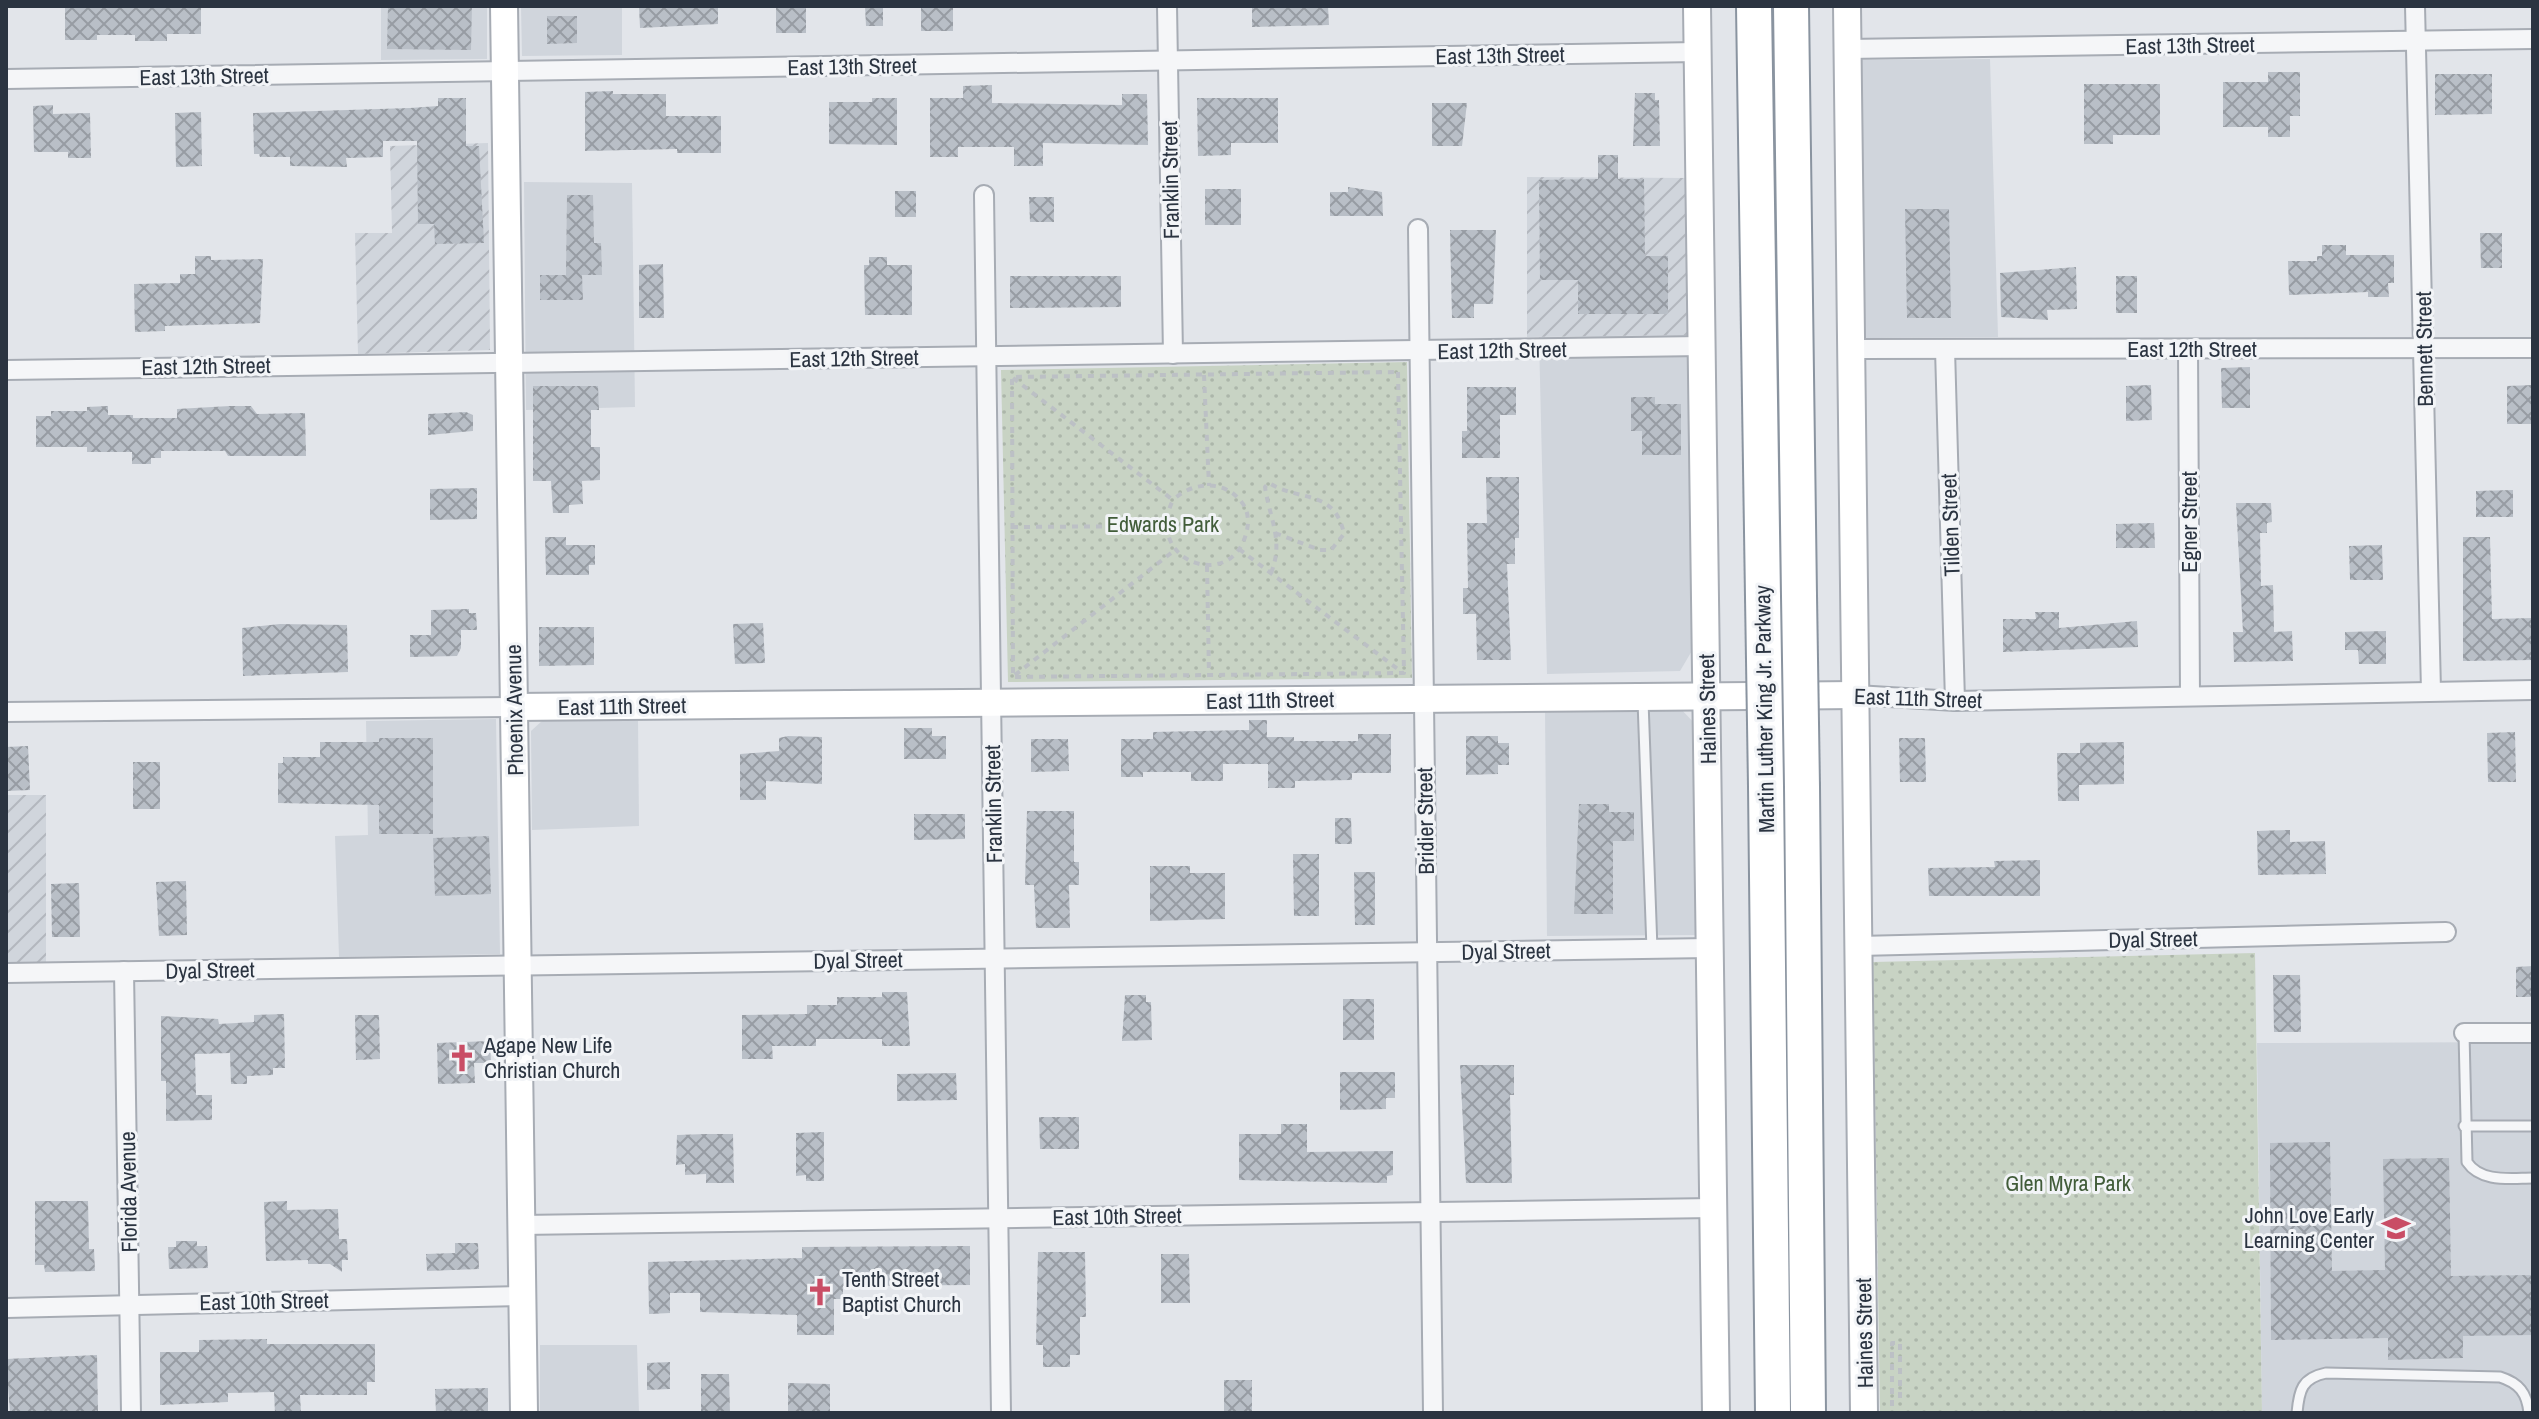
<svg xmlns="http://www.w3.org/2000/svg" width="2539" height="1419" viewBox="0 0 2539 1419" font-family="'Archivo Narrow',sans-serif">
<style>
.built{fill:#d0d5dc}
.industrial{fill:url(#industrial-furrows)}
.park{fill:url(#park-dots)}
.building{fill:url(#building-cross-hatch)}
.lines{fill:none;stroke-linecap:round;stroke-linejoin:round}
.lane-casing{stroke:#a7acb4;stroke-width:13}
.street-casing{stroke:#a7acb4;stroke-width:22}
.secondary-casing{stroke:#a7acb4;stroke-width:30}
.highway-casing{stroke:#8a94a0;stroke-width:38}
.path{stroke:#bcc0c5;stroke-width:4;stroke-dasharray:6 6;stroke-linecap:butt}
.lane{stroke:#f5f6f8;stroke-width:9}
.street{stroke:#f5f6f8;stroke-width:18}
.secondary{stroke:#fff;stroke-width:26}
.highway{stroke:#fff;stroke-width:34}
.highway-bridge-casing{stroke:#8a94a0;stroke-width:38;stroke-linecap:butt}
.highway-bridge{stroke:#fff;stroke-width:34}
.labels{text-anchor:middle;stroke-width:6;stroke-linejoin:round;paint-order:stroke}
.street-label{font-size:22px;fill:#2b3441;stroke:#f2f4f7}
.park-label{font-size:22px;fill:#415c39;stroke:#f2f4f7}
.poi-label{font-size:22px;fill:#2b3441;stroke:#f2f4f7;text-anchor:start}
</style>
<defs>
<pattern id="industrial-furrows" width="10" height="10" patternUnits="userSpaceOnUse" patternTransform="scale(2)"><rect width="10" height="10" fill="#d0d5dc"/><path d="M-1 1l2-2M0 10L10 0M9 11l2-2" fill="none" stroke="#b3b7be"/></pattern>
<pattern id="park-dots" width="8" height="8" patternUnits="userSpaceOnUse" patternTransform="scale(2)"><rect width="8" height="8" fill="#c8d3c4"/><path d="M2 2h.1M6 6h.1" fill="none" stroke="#acb6aa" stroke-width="1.8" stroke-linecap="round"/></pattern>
<pattern id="building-cross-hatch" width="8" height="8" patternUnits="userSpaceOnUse" patternTransform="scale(2)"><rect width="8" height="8" fill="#b9bfc7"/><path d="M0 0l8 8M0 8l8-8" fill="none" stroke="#979ca3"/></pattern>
</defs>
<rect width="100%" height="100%" fill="#e2e5ea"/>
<!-- built -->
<g class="built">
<path d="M381 6H487V59L381 60Z"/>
<path d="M521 6H622V55L522 56Z"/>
<path d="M1990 59 1998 337 1863 338 1859 60Z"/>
<path d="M524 182 632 183 635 407 526 410Z"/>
<path d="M1690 335 1693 649 1680 671 1547 674 1539 337Z"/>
<path d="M1679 707 1695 724 1698 935 1547 936 1545 709Z"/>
<path d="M496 719 500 954 339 957 335 836 368 835 366 721Z"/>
<path d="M542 721H638L639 826 532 830 531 731Z"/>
<path d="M2533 1042V1413H2262L2257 1043Z"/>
<path d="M540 1345H637L639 1413H540Z"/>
</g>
<!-- industrial -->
<g class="industrial">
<path d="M488 143 490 350 358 354 355 233H392L390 146Z"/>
<path d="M1527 177 1688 178 1690 335 1527 337Z"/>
<path d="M6 795H46V962L6 963Z"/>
</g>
<!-- park -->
<g class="park">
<path d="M1407 362 1412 678 1008 682 1001 370Z"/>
<path d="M2255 953 2262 1413H1880L1873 962Z"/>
</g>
<!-- building -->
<g class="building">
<path d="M65 6H201V34H167V41H135V35H97V40H65Z"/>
<path d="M388 6H472L471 50 387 49Z"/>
<path d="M639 6H718V24L640 28Z"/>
<rect x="776" y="6" width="30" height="27"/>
<path d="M865 6H883V26H866Z"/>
<rect x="921" y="6" width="32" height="25"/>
<path d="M1252 6H1328L1329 25 1252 27Z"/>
<path d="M547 16H577V43L547 44Z"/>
<path d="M2268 72H2300V116H2290V137H2268V127H2223V82H2268Z"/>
<path d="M2435 74H2492V114L2435 115Z"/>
<path d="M2084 84H2160V135H2113V144H2084Z"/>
<path d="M992 85V103L1122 105V94H1147L1148 145 1043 143V166H1014V147H958V157H930V98H963V86Z"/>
<path d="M613 91V94H666V116H721V153H677V149L585 151V92Z"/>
<path d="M1635 93H1655V100H1659L1660 146H1633Z"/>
<path d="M438 98H466V146H479L484 243 435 244 434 224H418L417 141H383V157L346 158 347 167 290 166V157H260L259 154H254L253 113 410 108 438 106Z"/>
<path d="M872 98H897V145L829 144V102H872Z"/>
<path d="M1197 98H1278V143H1231V155L1198 156Z"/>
<path d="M1432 103H1467L1462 146H1432Z"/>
<path d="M53 105V114L90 113 91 158H68V152H34L33 106Z"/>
<path d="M201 112 202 166 176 167 175 113Z"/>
<path d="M1598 155H1618V179H1644L1645 256H1668V314H1578V280H1540L1539 180 1598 179Z"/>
<path d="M1348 187 1382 192 1383 216H1330V192H1348Z"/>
<rect x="1205" y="189" width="36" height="36"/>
<rect x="895" y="191" width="21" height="26"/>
<path d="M567 195H593L594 243H601L602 275H582L583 300H540V275H566Z"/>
<path d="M1029 197H1054V222H1030Z"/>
<path d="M1905 209H1949L1951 318H1907Z"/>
<path d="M1450 230H1496L1493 304H1474V318H1452Z"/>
<path d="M2480 233H2502V268H2481Z"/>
<path d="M2322 245H2346V255H2394V283H2388L2389 297H2368V292L2289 295 2288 261H2317V256H2322Z"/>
<path d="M195 256H211V260L263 259 260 323 165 326V331L135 332 134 284 180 283V274H195Z"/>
<path d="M869 257H887V265H912V315H865L864 265H869Z"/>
<path d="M663 264 664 318H639V265Z"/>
<path d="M2076 267 2077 309 2047 310 2048 320 2001 317 2000 273Z"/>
<path d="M1010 276H1121V307L1010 308Z"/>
<rect x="2116" y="276" width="21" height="37"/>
<path d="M2250 367V408H2222L2221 368Z"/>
<path d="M2151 385 2152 420 2126 421V386Z"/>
<path d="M2533 385V424H2507V386Z"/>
<path d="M533 386H598L599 410H591V447H600V480L582 481 583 504 569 505V513H553L551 481H533Z"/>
<path d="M1467 387H1516V415H1500V458H1462V431H1467Z"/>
<path d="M1631 397H1655V404H1681V455H1642V431H1631Z"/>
<path d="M108 406V415H133V418H177V409L230 406H251L257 414 305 413 306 456H228L225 451H161V458H151V464H132V452H87V447H36V416H51V411H87V407Z"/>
<path d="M466 412 473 415V431L428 435V414Z"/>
<path d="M1486 477H1519V538H1515V564H1507L1511 660H1477L1476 614H1463V588H1468L1467 523H1487Z"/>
<path d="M477 488V519L430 520V489Z"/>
<path d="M2513 490V517H2476V491Z"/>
<path d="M2236 503H2271L2272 522 2267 523V533H2260L2261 586 2273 585 2274 632 2292 631 2293 661 2234 662 2233 632H2243Z"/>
<path d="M2154 523 2155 548H2116V524Z"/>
<path d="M545 537H566V545H595V565H589V575H546Z"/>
<path d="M2463 537H2490L2492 619 2533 618V660L2463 661Z"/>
<path d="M2382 545 2383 580H2350L2349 546Z"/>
<path d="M469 609V613H476L477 630H461V648L457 656 410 657V635H431V610Z"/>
<path d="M2035 612H2059V628L2137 621 2138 647 2003 652V619H2036Z"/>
<path d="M763 623 765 663 735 664 733 624Z"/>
<path d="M280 624 347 625 348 672 243 676 242 628Z"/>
<path d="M539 627H594V665L539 666Z"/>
<path d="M2386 631V664H2359L2358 650H2345V632Z"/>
<path d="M1249 720H1267V737H1294V741H1358V734H1391V773H1352V780L1295 781V788H1268V764H1223V781H1191V772H1143V777H1121V739H1153V732L1249 730Z"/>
<path d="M904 728H932V736H946V759H904Z"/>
<path d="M2515 732 2516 782H2488L2487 733Z"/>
<path d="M788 736 822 737V784L766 781V800H740V754L779 751V738Z"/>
<path d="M1466 736H1498V743H1509V765H1498V774L1466 775Z"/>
<path d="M379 738H433V834H379V805L278 803V763H283V757H320V742H379Z"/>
<path d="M1899 738H1925L1926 782H1900Z"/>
<path d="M1031 739H1068L1069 771 1031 772Z"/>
<path d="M2124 742V784L2079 785V801H2058L2057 753H2080V743Z"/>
<path d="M28 746 30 790 6 791V747Z"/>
<rect x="133" y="762" width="27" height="47"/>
<path d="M1579 804H1609V812H1634V841H1613V914H1574Z"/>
<path d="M1027 811H1074V862H1079V885H1069L1070 928H1036L1034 885H1025Z"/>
<path d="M914 814H965V839L914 840Z"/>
<path d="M1335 818H1351L1352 844H1335Z"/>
<path d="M2290 830V842L2325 841 2326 874 2258 875 2257 831Z"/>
<path d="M489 836 491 894 435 896 433 838Z"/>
<path d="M1293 854H1319V916H1294Z"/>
<path d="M2040 860V896H1929L1928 868 1995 867 1994 861Z"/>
<path d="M1150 866H1190V873H1225V919L1150 921Z"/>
<path d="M1354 872H1375V925H1355Z"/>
<path d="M186 881 187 935 159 936 156 882Z"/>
<path d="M79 883 80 937H52L51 884Z"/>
<path d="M2533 966V997H2516V967Z"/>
<path d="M2273 975H2300L2301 1032H2274Z"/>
<path d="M882 992H907L910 1046H882V1039H816V1046H772L773 1059H742V1015L807 1014V1005H837V997H882Z"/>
<path d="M1125 995H1146V1002H1151L1152 1040 1122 1041Z"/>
<rect x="1343" y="999" width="31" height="41"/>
<path d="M284 1014 285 1068H273V1075L247 1076V1084H231L230 1053 195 1054 196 1095H212V1120L166 1121V1081H161V1016L218 1019 219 1024 254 1022V1015Z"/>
<path d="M355 1015H379L380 1059 356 1060Z"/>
<path d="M490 1041 491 1063H474L475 1083 438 1084 437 1043Z"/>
<path d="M1460 1065H1514V1095H1510L1512 1183H1466Z"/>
<path d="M1340 1072H1395V1098H1386V1109L1340 1110Z"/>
<path d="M956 1073 957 1100 897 1101V1074Z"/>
<path d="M1039 1117H1079V1149H1040Z"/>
<path d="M1281 1124H1307V1152L1393 1151V1175L1387 1176V1183L1239 1180V1134H1281Z"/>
<path d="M824 1132V1181H806V1175L796 1176V1133Z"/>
<path d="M706 1134H733L734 1183H706V1174L685 1175V1164L676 1165 677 1135Z"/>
<path d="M2330 1142 2332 1271 2385 1270 2383 1159 2449 1158 2451 1276 2533 1275V1335L2463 1336V1358L2388 1360V1338L2271 1340 2270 1143Z"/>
<path d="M35 1201H88L89 1249H94L95 1271 45 1272 44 1265H35Z"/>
<path d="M287 1201V1210L338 1209 339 1239H347L348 1260H342V1272L330 1264H308V1260L266 1261 264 1202Z"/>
<path d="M176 1241H197V1246H207L208 1268 169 1269 168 1247H176Z"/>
<path d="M455 1243H478L479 1269 427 1271 426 1254 455 1253Z"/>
<path d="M970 1246V1285L843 1286V1299H834V1335H797V1315L700 1312V1293H670V1313L649 1314 648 1262 802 1258V1247Z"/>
<path d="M1038 1252H1085L1086 1317H1080V1355H1070V1367H1043V1345H1036Z"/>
<path d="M1161 1254H1189L1190 1303H1161Z"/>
<path d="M267 1339V1344H375V1382H367V1395H300L301 1413H275L274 1392 228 1393V1402L160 1405V1352H199V1340Z"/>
<path d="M97 1355 98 1413H10L6 1359Z"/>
<path d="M670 1362V1389L647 1390V1363Z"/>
<path d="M701 1374H729L730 1413H701Z"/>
<rect x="1224" y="1380" width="28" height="33"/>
<path d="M788 1383 830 1384V1413H788Z"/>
<path d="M488 1388V1413H436L435 1389Z"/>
</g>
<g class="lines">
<defs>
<g id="lane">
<path d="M1643 701 1652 949"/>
<path d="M2464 1033 2467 1162C2481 1183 2511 1178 2533 1178"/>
<path d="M2464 1126H2533"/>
<path d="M2297 1413C2299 1390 2302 1378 2326 1373L2500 1377C2519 1383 2527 1393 2529 1413"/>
</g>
<g id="street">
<path d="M1167 6 1173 354"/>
<path d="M2415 6 2431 691"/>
<path d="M1847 49 2533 39"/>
<path d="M6 79 1698 52"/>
<path d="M984 195 1001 1413"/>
<path d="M1418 229 1433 1413"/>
<path d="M1851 349 2533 348"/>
<path d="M1945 349 1955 701"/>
<path d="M2188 349 2190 696"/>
<path d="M6 370 1702 346"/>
<path d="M1856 695 1955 701 2533 690"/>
<path d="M6 712 514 707"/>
<path d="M1859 946 2446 932"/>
<path d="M124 971 131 1413"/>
<path d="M6 973 1710 948"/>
<path d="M2464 1033H2533"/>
<path d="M521 1225 1713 1208"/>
<path d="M6 1308 522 1296"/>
</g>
<g id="secondary">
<path d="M504 6 524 1413"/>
<path d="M1697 6 1716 1413"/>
<path d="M1847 6 1864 1413"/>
<path d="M514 707 1856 695"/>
</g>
<g id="highway">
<path d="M1754 6 1763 597"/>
<path d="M1791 6 1799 596"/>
<path d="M1766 786 1773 1413"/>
<path d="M1802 787 1808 1413"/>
</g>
</defs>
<!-- lane casing -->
<use href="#lane" class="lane-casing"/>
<!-- street casing -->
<use href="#street" class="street-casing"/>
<!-- secondary casing -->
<use href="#secondary" class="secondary-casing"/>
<!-- highway casing -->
<use href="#highway" class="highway-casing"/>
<!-- path -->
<g class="path">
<path d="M1398 372 1404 673 1013 677 1012 377Z"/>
<path d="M1204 375 1209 486"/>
<path d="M1013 378 1173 500C1143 560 1230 593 1246 534 1249 524 1249 513 1243 504 1226 479 1193 481 1173 500"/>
<path d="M1012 527 1167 526"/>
<path d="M1239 549 1403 673"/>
<path d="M1207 566 1209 675"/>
<path d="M1271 573C1284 541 1270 520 1265 487L1269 483C1300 502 1335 489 1344 534L1331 550H1320L1275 533"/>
<path d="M1015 675 1175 550"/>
<path d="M1892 1406V1343H1900V1404"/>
</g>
<!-- lane -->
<use href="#lane" class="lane"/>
<!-- street -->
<use href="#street" class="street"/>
<!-- secondary -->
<use href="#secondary" class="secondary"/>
<!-- highway -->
<use href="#highway" class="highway"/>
<defs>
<g id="highway-bridge">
<path d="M1799 596 1802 787"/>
<path d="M1763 597 1766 786"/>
</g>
</defs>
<!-- highway-bridge casing -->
<use href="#highway-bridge" class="highway-bridge-casing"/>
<!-- highway-bridge -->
<use href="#highway-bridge" class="highway-bridge"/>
</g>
<!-- icons -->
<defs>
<symbol id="church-bare" viewBox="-9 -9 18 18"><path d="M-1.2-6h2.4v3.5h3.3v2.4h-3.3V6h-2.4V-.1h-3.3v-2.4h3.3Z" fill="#c94d65" stroke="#f2f4f7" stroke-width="2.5" paint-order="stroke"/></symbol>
<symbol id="school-bare" viewBox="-9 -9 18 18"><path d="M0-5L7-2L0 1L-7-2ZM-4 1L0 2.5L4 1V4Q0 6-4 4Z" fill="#c94d65" stroke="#f2f4f7" stroke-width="2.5" paint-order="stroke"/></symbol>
</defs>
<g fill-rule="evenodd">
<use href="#church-bare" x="442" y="1038" width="40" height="40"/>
<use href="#school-bare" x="2376" y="1208" width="40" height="40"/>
<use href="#church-bare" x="800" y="1272" width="40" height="40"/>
</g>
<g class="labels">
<!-- street labels -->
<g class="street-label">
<text transform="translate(2190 45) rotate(-1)" y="8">East 13th Street</text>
<text transform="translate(1500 55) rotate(-1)" y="8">East 13th Street</text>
<text transform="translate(852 66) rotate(-1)" y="8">East 13th Street</text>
<text transform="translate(204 76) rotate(-1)" y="8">East 13th Street</text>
<text transform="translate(1170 180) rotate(-91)" y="8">Franklin Street</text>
<text x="2192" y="357">East 12th Street</text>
<text transform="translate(2424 349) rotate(-91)" y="8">Bennett Street</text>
<text transform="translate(1502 350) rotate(-1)" y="8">East 12th Street</text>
<text transform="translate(854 358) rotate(-1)" y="8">East 12th Street</text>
<text transform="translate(206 366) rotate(-1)" y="8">East 12th Street</text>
<text transform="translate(2189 522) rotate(-90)" y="8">Egner Street</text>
<text transform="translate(1950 525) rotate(-92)" y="8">Tilden Street</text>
<text transform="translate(1918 698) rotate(2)" y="8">East 11th Street</text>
<text transform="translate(1270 700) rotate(-1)" y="8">East 11th Street</text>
<text transform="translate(622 706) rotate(-1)" y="8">East 11th Street</text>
<text transform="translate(1707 709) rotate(-91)" y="8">Haines Street</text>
<text transform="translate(1764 709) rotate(-91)" y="8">Martin Luther King Jr. Parkway</text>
<text transform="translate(514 710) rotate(-91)" y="8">Phoenix Avenue</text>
<text transform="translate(993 804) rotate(-91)" y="8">Franklin Street</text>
<text transform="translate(1425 821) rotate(-91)" y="8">Bridier Street</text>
<text transform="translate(2153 939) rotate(-1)" y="8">Dyal Street</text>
<text transform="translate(1506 951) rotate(-1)" y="8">Dyal Street</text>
<text transform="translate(858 960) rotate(-1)" y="8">Dyal Street</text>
<text transform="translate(210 970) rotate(-1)" y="8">Dyal Street</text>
<text transform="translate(128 1192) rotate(-91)" y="8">Florida Avenue</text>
<text transform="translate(1117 1216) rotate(-1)" y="8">East 10th Street</text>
<text transform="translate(264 1301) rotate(-1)" y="8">East 10th Street</text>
<text transform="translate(1864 1333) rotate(-91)" y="8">Haines Street</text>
</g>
<!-- park labels -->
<g class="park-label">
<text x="1163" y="532">Edwards Park</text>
<text x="2068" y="1191">Glen Myra Park</text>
</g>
<!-- poi labels -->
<g class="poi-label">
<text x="484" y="1053">Agape New Life<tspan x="484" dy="25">Christian Church</tspan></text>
<text x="2374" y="1223" text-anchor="end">John Love Early<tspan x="2374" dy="25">Learning Center</tspan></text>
<text x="842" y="1287">Tenth Street<tspan x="842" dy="25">Baptist Church</tspan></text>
</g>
</g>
<!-- border -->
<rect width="2539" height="1419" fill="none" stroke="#2b3441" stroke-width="16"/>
</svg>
